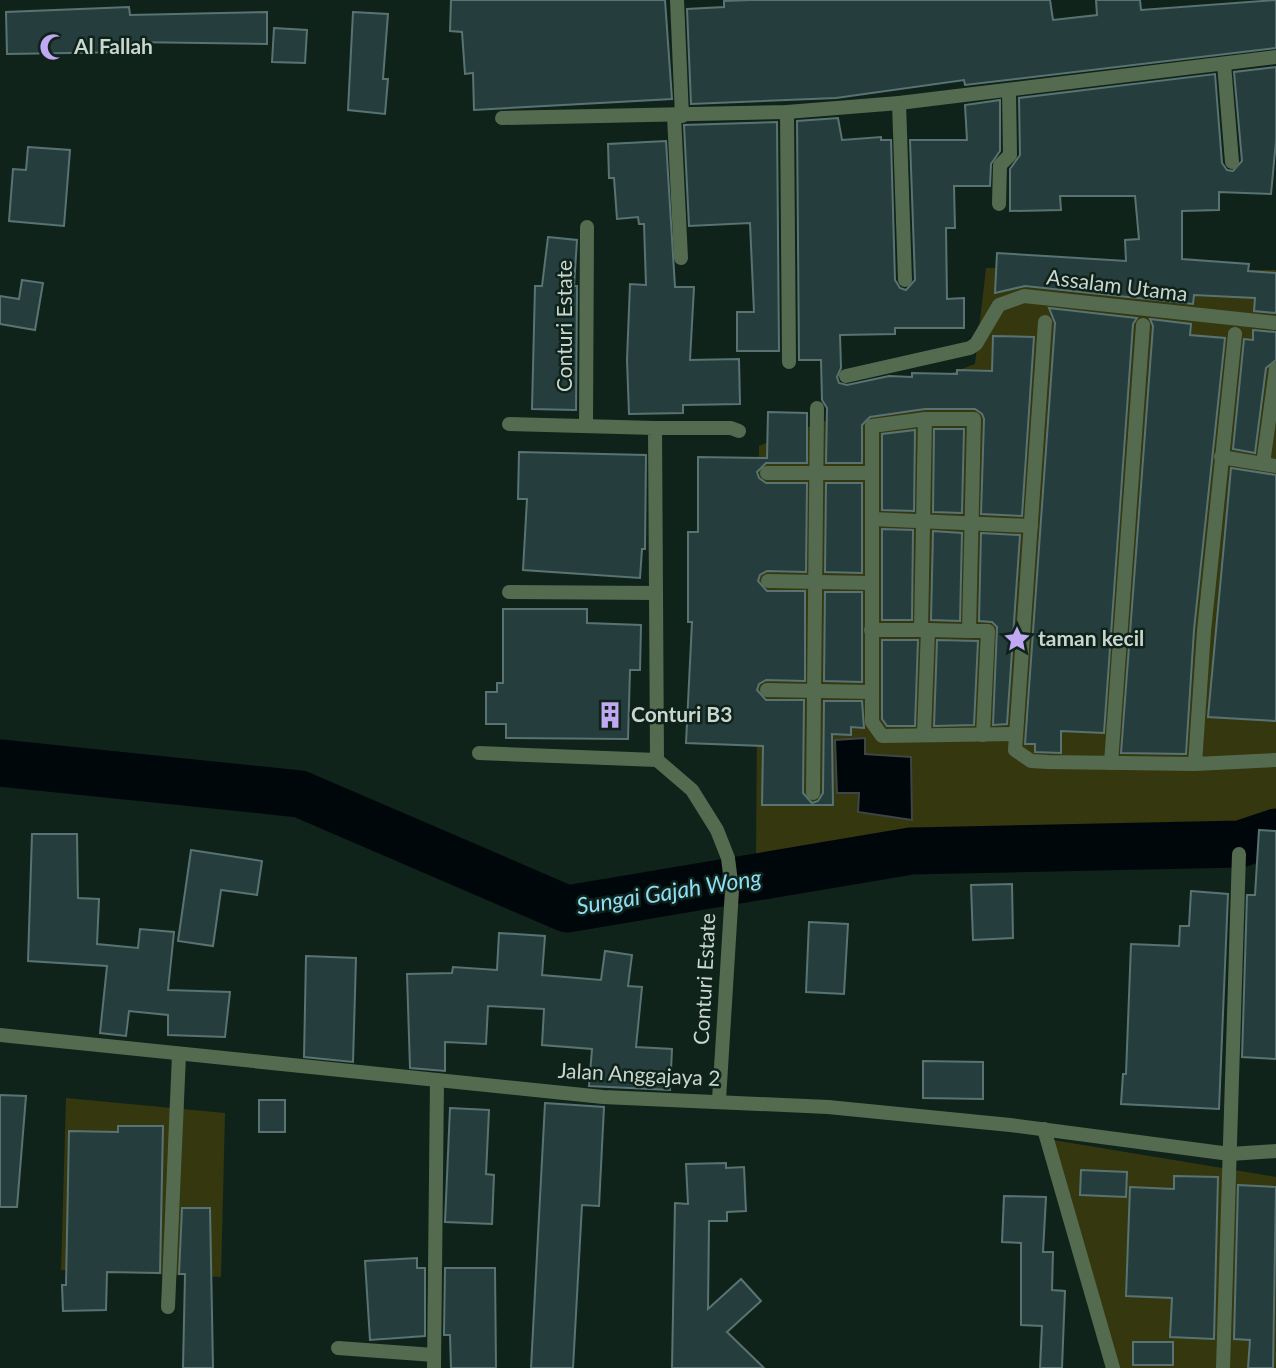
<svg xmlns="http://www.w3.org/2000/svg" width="1276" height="1368" viewBox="0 0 1276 1368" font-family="Lato,sans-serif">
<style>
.green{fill:#35370f}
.water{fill:#00070b;stroke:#3d4546;stroke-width:2}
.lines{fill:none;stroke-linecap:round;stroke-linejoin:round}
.river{stroke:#00070b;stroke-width:47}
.building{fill:#253e3d;stroke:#597372;stroke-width:2}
.minor{stroke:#556b4f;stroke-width:14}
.tertiary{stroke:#556b4f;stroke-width:14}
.labels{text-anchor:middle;stroke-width:5;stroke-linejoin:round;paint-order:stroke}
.poi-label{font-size:21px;font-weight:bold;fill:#cad6d0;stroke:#0f231b;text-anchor:start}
.street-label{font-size:21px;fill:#cad6d0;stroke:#0f231b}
.water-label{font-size:23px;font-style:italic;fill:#8fdef6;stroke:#0f231b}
</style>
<rect width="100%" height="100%" fill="#0f231b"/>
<!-- green -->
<g class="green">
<path d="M986 268 1276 270V832L1240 844 756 861 759 446 975 364Z"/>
<path d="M66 1098 225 1113 221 1277 61 1270Z"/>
<path d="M1041 1138 1276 1177V1368H1114Z"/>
</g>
<!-- water -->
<path class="water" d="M865 738V754L911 757 912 820 858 812 859 793H837L835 740Z"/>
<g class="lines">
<!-- river -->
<path class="river" d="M0 763 300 794 567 909 911 851 1240 844 1276 832"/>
</g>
<!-- building -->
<g class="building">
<path d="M451 0H665L672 99 474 110 473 73 465 74 462 32 450 31Z"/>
<path d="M1050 0 1053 20 1097 15 1096 0H1140L1141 10 1276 0V48L965 85 964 80 836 98 691 104 687 9 724 7V1L751 0Z"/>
<path d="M129 7 130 15 267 12V44L131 42V52L7 54 6 12Z"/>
<path d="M353 12 388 14 383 79H388L385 114 348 110Z"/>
<path d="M274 28 307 30 305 63 272 62Z"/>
<path d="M1276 67V141L1271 194 1219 192V210L1182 211V259L1249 264 1248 271 1276 273V313L1254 311 1255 298 1194 295 1193 304 1025 286 995 293 997 253 1126 261 1125 240 1139 239 1135 196H1060L1061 210 1010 211V169L1020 155 1019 98 1215 74 1222 163 1227 170 1233 171 1242 161 1234 72Z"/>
<path d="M1000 100V151L991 164 990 186H954L955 228H946L947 299 964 298V328H895V334L840 335 841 368 837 377 839 383 847 385 889 376 912 377V373L957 374V370L992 371 993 336 1034 337 1022 516 981 514 984 419 982 414 975 409H925L870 417 862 425V463H826L827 408 822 400 821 360H799L797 121 838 118 842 140 881 137V140H891L895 280 900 288 906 290 915 280 910 140H967L965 105Z"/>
<path d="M777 122 779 351H737V312H754L750 223 689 226 684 125Z"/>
<path d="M666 141 675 287H694L690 360 739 359 740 404 683 405V413L629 414 627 360 630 284 646 285 644 224H639L638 217 617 219 614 178H609L608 144Z"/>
<path d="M28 147 70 150 64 226 9 221 13 169 26 170Z"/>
<path d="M548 237 577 240 574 286H577L576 410 532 409 535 286H542Z"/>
<path d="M22 280 43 283 35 330 0 324V296L19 299Z"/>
<path d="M1049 308 1137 318 1133 324 1104 733 1061 731V753L1035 752V744H1025L1055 323Z"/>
<path d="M1150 319 1191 324 1190 335 1225 338 1194 630 1186 754 1121 753 1153 326Z"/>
<path d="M1253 330 1276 332V360L1266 368 1255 453 1233 449 1244 339 1253 340Z"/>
<path d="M768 412 807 413V463H766L757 472 759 478 766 483H807L806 572 767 571 760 575 758 581 767 591H805V681L766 680 759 684 757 690 766 700H804L803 793 812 803 818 801 823 793 824 701H862L864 728 851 727V735L832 734 833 805H762L763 746 686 743 692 622H688V532H698V457L767 458Z"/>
<path d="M934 429H964L962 513 933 512Z"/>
<path d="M915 430 914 511 882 510V434Z"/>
<path d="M519 452 646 455 645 549H642L640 578 523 570 527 499H518Z"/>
<path d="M1231 468 1276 475V721L1208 717Z"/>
<path d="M826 483H862V573L825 572Z"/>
<path d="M882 529 913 530 912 620H882Z"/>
<path d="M933 531 962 533 960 621 931 620Z"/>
<path d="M981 533 1020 535 1007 724 993 725 997 627 992 622 979 621Z"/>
<path d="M825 592H862V682L824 681Z"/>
<path d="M503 609H587V623L641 625 640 670H630L628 739 506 738V724H486V692H497V683H503Z"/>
<path d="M882 640H918L915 726H887L882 719Z"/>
<path d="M937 640 978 641 974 725 934 726Z"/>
<path d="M1259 830 1276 831V1059L1242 1057 1247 895H1255Z"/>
<path d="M32 834H77L78 898 99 899 97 944 138 948 140 929 174 932 168 990 230 992 225 1037 168 1035V1015L129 1011 126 1036 100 1033 107 966 28 961Z"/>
<path d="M191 850 262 861 257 895 221 890 213 946 178 941Z"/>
<path d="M1012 884 1013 938 973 940 971 885Z"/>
<path d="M1191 891 1228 894 1219 1109 1121 1104 1123 1074H1126L1131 944 1179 946 1180 926H1189Z"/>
<path d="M809 922 848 924 844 994 806 992Z"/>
<path d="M499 933 545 936 542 975 601 980 605 951 632 955 628 986 642 987 636 1047 672 1049 670 1090 589 1086 592 1049 542 1045 544 1009 488 1006 486 1044 445 1042V1071L410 1068 407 974 452 973 453 967 497 970Z"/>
<path d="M306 956 356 958 353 1062 304 1057Z"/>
<path d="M923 1061 983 1062V1099L923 1098Z"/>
<path d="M0 1095 26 1096 17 1207H0Z"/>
<rect x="259" y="1100" width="26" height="32"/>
<path d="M545 1103 604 1107 599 1206 582 1205 573 1368H531Z"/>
<path d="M450 1108 489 1110 486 1174 494 1175 492 1224 445 1222Z"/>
<path d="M118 1126H163L160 1273 107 1272 106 1310 63 1311 62 1285H66L69 1131 118 1132Z"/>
<path d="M726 1163V1168L744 1167 746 1211 727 1212V1221H709L708 1309 741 1279 761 1301 727 1332 764 1368H672L675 1203 688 1204 686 1164Z"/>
<path d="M1081 1170 1127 1172 1126 1197 1080 1195Z"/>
<path d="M1174 1176 1218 1177 1214 1339 1170 1337 1172 1298 1126 1296 1130 1187 1174 1189Z"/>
<path d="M1238 1185 1276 1187 1273 1368H1248L1250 1340 1234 1339Z"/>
<path d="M1004 1196 1046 1197 1043 1252H1053L1052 1290 1065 1291 1062 1368H1040L1042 1326 1021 1325V1243L1002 1242Z"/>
<path d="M182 1208H210L213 1368H183L185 1274H179Z"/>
<path d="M417 1258V1268H425V1336L370 1340 365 1261Z"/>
<path d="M445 1268H495L496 1368H451L450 1335H444Z"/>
<rect x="1133" y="1342" width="40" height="23"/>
</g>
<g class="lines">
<!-- minor -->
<g class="minor">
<path d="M677 0 682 116"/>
<path d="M1224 64 1232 162"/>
<path d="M899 103 905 280"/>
<path d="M787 112 789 362"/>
<path d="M674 116 681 258"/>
<path d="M502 118 787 112 899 103 1276 57"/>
<path d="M999 204 1000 165 1010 155 1009 91"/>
<path d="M1045 322 1015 750 1031 761 1048 762 1195 764 1276 760"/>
<path d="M846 376 970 348 976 344 999 305 1024 296 1276 323"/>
<path d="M925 419H974L969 631H988L983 735"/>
<path d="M509 424 655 428 657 760"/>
<path d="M586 426 587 227"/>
<path d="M655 428H731L739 431"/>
<path d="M1221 457 1276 466"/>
<path d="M1263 464 1276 369"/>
<path d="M767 473H872"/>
<path d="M872 519 1031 526"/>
<path d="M768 581 871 583"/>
<path d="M509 592 656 593"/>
<path d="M871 630H928"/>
<path d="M921 630 925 419 872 426V722L882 736 1015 734"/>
<path d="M767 690 871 692"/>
<path d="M924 734 928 630 969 631"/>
<path d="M479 753 657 760 692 790 717 830 728 858 732 890 719 1100"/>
<path d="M1111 763 1143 325"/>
<path d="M1195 764 1204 631 1235 334"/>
<path d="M813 793 817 408"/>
<path d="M1044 1129 1113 1368"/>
<path d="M168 1307 179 1055"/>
<path d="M338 1348 434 1355"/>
<path d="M434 1368 437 1080"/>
<path d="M1223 1368 1239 854"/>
</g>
<!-- tertiary -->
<path class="tertiary" d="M0 1035 603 1097 828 1107 1010 1125 1230 1154 1276 1151"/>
</g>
<!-- icons -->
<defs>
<symbol id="mosque-bare" viewBox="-9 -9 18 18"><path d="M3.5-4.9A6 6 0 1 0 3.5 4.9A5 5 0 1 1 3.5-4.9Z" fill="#c1a8f3" stroke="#0f231b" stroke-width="2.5" paint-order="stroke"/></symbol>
<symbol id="sight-bare" viewBox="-9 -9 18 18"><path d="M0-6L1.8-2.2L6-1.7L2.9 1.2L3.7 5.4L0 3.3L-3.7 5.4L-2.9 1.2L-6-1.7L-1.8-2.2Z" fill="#c1a8f3" stroke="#0f231b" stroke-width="2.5" paint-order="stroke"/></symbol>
<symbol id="building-bare" viewBox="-9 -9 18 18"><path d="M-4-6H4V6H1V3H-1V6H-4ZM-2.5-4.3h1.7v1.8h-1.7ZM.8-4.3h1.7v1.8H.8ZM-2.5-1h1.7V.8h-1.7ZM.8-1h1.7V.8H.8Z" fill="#c1a8f3" stroke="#0f231b" stroke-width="2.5" paint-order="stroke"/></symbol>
</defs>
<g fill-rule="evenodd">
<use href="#mosque-bare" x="34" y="28" width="38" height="38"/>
<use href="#sight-bare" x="998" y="620" width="38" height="38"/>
<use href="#building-bare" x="591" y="696" width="38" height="38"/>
</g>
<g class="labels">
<!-- poi labels -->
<g class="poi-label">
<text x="74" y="54">Al Fallah</text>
<text x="1038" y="646">taman kecil</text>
<text x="631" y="722">Conturi B3</text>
</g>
<!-- street labels -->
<g class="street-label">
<text transform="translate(1117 286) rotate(7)" y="7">Assalam Utama</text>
<text transform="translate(565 326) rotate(-90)" y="7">Conturi Estate</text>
<text transform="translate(705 979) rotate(-87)" y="7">Conturi Estate</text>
<text transform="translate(639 1075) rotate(3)" y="7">Jalan Anggajaya 2</text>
</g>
<!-- water labels -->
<g class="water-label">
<text transform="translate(669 892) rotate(-9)" y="8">Sungai Gajah Wong</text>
</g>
</g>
</svg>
